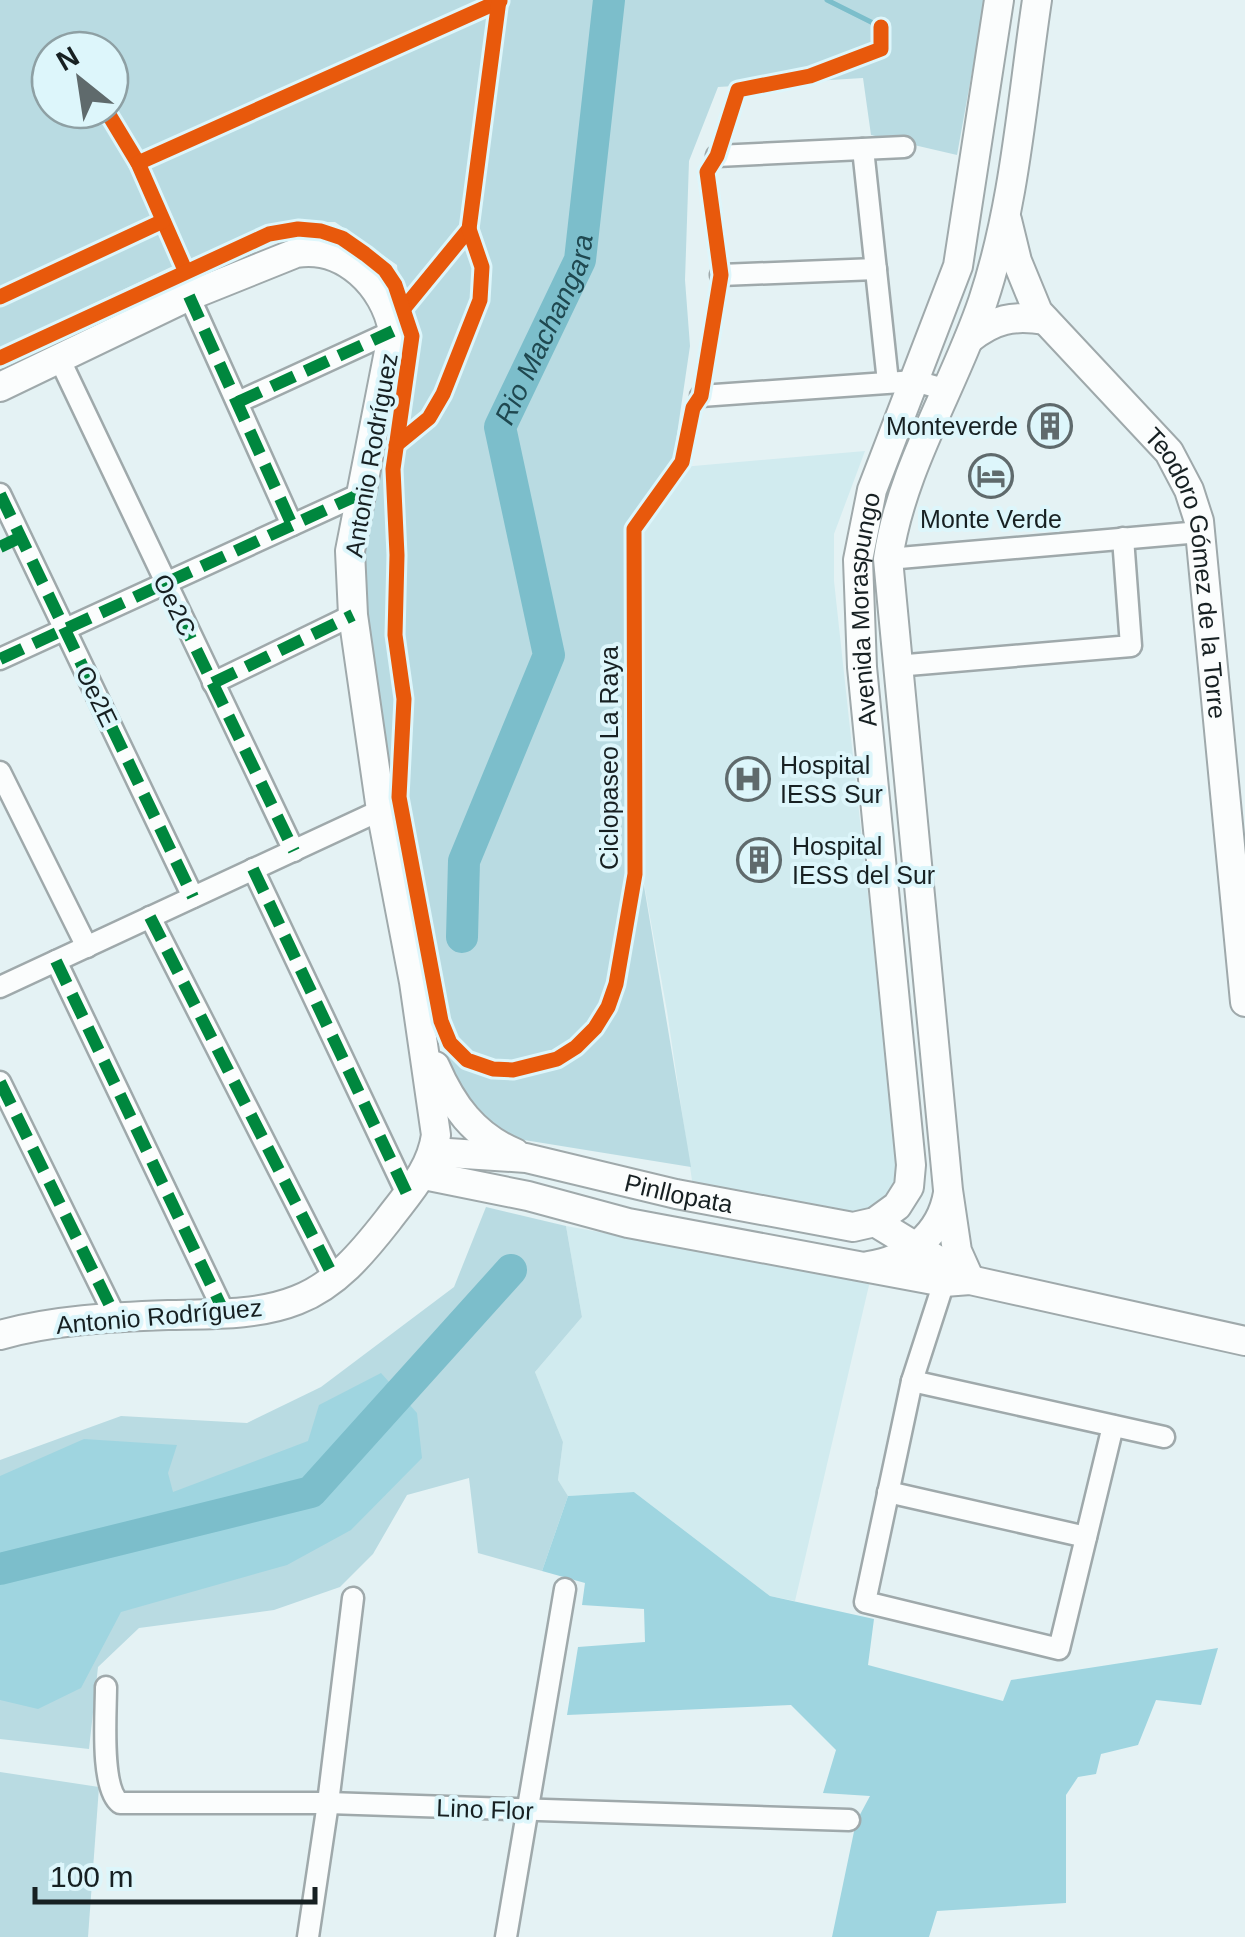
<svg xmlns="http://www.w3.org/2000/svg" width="1245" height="1937" font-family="Helvetica,sans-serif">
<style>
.built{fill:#d1ebef}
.green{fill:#b9dbe2;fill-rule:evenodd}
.forest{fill:#9fd5e0}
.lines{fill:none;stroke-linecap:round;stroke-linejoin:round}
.stream{stroke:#7cbecb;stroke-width:5}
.river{stroke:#7cbecb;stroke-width:32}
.street-casing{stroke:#9fa9ab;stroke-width:25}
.secondary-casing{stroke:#9fa9ab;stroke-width:32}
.street{stroke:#fbfdfd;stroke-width:20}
.secondary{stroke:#fbfdfd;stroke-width:28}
.quiet{stroke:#00873e;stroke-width:12;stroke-dasharray:25 12;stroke-linecap:butt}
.cycleway-casing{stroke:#ddf6fb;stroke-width:21}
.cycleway{stroke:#e8590c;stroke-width:15}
.labels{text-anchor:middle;stroke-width:8;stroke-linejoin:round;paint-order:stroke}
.poi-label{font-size:25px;fill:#172022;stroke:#ddf6fb;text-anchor:start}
.street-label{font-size:25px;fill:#172022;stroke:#ddf6fb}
.water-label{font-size:28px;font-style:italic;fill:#1f4850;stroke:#ddf6fb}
</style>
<rect width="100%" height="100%" fill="#e4f2f4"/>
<g class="built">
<polygon points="865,451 834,534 834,581 898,1171 890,1191 875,1207 856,1216 693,1187 667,1011 639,856 639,528 682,467"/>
<polygon points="566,1226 870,1281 795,1601 770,1596 634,1492 568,1496 558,1480 563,1442 535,1372 582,1317"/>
</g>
<g class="green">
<path d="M0,0H985L957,155L871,135L863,78L718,87L689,161L685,280L690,346L672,468L634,529L639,856L691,1167L518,1139L475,1119L452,1077L386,811L356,615L367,490L403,339L397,265L335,222H280L171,267L0,348ZM50,50H110V110H50Z"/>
<polygon points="486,1207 566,1226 582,1317 535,1372 563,1442 558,1480 568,1496 542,1571 478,1553 469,1478 407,1495 373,1554 340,1587 274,1610 139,1628 98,1667 89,1749 0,1739 0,1460 121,1416 247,1423 321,1387 454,1287"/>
<polygon points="0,1772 99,1787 88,1937 0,1937"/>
</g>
<g class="forest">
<polygon points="381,1373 417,1413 422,1458 351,1530 287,1565 121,1612 81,1688 38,1709 0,1700 0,1476 84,1439 177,1445 168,1473 173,1492 308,1441 319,1405"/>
<polygon points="634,1492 770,1596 874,1619 868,1665 1003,1701 1011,1680 1218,1648 1201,1705 1156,1700 1138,1745 1101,1754 1096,1774 1078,1777 1066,1795 1066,1903 937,1911 929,1937 832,1937 856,1822 870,1796 823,1793 836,1750 791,1705 567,1715 578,1647 645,1642 644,1609 582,1605 585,1583 542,1571 568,1496"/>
</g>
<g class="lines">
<polyline class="stream" points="827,0 881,27"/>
<g class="river">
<path id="s1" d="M462,937L464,861L549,655L500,427L580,260L609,0"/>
<polyline points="0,1569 311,1492 511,1270"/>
</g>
<g class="street-casing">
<g id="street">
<polyline points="863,149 888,382"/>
<polyline points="717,156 904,147"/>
<polyline points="721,275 876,269"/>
<polyline points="189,296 292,525"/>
<polyline points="59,358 294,851"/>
<polyline points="701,396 915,381 947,390"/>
<polyline points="238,402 393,331"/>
<polyline points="0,494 193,897"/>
<polyline points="888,559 1200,532"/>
<polyline points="0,659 360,494"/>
<polyline points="896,666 1131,646 1123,538"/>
<polyline points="213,683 353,615"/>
<polyline points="0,772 87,947"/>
<polyline points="253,869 407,1194"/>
<polyline points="150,917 334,1278"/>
<polyline points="56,961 225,1314"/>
<polyline points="0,987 381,810"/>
<polyline points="0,1082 116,1318"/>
<polyline points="944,1282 912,1381 865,1602 1059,1649 1113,1426"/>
<polyline points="912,1381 1164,1437"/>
<polyline points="888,1492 1086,1537"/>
<path d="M106,1687C106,1714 100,1788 120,1803H328L849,1820"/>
<polyline points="308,1937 328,1803 353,1598"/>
<polyline points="506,1937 565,1589"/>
</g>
</g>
<g class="secondary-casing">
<g id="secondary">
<path id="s2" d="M1007,220L1017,261L1038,312L1169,452L1189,490L1199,521L1245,1002"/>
<path d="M969,339C994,319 1013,315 1045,320"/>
<path d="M0,387L189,296L296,253C344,245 385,286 393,331L350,551L353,615L381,810L414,982L436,1135C431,1170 409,1192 388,1220C363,1252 336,1285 297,1300C257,1316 210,1314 168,1315C113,1317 53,1320 0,1335"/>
<path d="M435,1066C452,1105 474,1136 515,1153"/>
<path id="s3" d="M433,1152L526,1158L676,1194L853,1227L875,1222L897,1206L909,1187L911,1165L862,667L858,560L872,490L958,266L999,0"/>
<polyline points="424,1175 528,1196 628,1223 944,1282 970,1280 1245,1341"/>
<polyline points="875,1222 970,1280"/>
<path d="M868,1266C908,1260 941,1235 948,1193"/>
<path d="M970,1280L957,1251L948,1190L888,559C901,468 954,387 983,301C1015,205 1022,100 1037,0"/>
</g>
</g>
<use href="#street" class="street"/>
<use href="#secondary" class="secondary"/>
<g class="quiet">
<polyline points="189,296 292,525"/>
<polyline points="238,402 393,331"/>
<polyline points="0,494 193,897"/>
<polyline points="0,547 21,537"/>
<polyline points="164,583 294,851"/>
<polyline points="0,659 360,494"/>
<polyline points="213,683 353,615"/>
<polyline points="253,869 407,1194"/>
<polyline points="150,917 334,1278"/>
<polyline points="56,961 225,1314"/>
<polyline points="0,1082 116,1318"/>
</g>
<g class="cycleway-casing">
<g id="cycleway">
<polyline points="106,110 138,163 185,270"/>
<polyline points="138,163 500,1"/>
<polyline points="0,297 163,221"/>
<polyline points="405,307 469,229 499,0"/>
<polyline points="0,358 269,234 298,229 321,231 342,238 365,254 385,270 395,285 412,336 393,469 397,555 395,635 404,699 399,797 441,1021 450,1043 467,1060 493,1069 513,1070 557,1059 576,1047 595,1028 608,1007 616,984 635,874 634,529 682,462 693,408 701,396 721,275 707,172 717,156 738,90 810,76 881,49 881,27"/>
<polyline points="396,445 429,418 443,394 480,300 482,267 469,229"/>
</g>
</g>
<use href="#cycleway" class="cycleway"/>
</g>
<defs>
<g id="building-ring" transform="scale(2.25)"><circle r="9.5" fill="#ddf6fb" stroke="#5f6a6c" stroke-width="1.5"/><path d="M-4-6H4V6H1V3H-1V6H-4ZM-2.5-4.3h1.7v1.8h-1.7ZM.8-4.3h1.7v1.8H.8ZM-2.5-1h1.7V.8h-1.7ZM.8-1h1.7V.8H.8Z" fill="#5f6a6c"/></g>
<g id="hotel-ring" transform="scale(2.25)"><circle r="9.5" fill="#ddf6fb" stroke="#5f6a6c" stroke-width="1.5"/><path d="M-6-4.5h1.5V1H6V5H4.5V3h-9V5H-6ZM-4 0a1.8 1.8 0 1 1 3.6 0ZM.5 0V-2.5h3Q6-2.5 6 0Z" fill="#5f6a6c"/></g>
<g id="hospital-ring" transform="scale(2.25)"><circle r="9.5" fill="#ddf6fb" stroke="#5f6a6c" stroke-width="1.5"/><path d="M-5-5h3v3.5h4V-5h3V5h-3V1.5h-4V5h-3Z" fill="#5f6a6c"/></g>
</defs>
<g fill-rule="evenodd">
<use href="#building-ring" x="1050" y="426"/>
<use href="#hotel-ring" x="991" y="476"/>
<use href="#hospital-ring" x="748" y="779"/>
<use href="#building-ring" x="759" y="860"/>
</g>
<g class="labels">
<g class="poi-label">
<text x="1018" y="435" text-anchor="end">Monteverde</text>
<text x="991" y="528" text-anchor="middle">Monte Verde</text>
<text x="780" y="774">Hospital<tspan x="780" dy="29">IESS Sur</tspan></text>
<text x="792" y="855">Hospital<tspan x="792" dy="29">IESS del Sur</tspan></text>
</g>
<g class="street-label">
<text transform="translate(371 455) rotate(-80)" y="9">Antonio Rodríguez</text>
<text dy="9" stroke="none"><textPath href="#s2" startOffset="412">Teodoro Gómez de la Torre</textPath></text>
<text transform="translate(175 605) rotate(64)" y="9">Oe2C</text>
<text dy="9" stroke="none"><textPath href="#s3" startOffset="1080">Avenida Moraspungo</textPath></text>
<text transform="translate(97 696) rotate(64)" y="9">Oe2E</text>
<text transform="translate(609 758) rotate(-90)" y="9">Ciclopaseo La Raya</text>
<text dy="9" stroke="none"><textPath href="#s3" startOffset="250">Pinllopata</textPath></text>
<text transform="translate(159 1316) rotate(-5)" y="9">Antonio Rodríguez</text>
<text transform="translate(485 1809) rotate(2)" y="9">Lino Flor</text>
</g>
<g class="water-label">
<text dy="10" stroke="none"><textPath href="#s1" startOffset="640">Rio Machangara</textPath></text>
</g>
</g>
<g transform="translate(80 80) rotate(330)"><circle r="48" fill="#ddf6fb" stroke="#8ea0a4" stroke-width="2.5"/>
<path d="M0-8L18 38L0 25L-18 38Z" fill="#5f6a6c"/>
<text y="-15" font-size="28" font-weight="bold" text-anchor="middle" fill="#172022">N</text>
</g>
<path d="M35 1887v15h280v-15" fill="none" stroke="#172022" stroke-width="5"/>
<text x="50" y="1887" font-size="30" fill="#172022" stroke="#ddf6fb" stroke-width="8" paint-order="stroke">100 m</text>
</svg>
